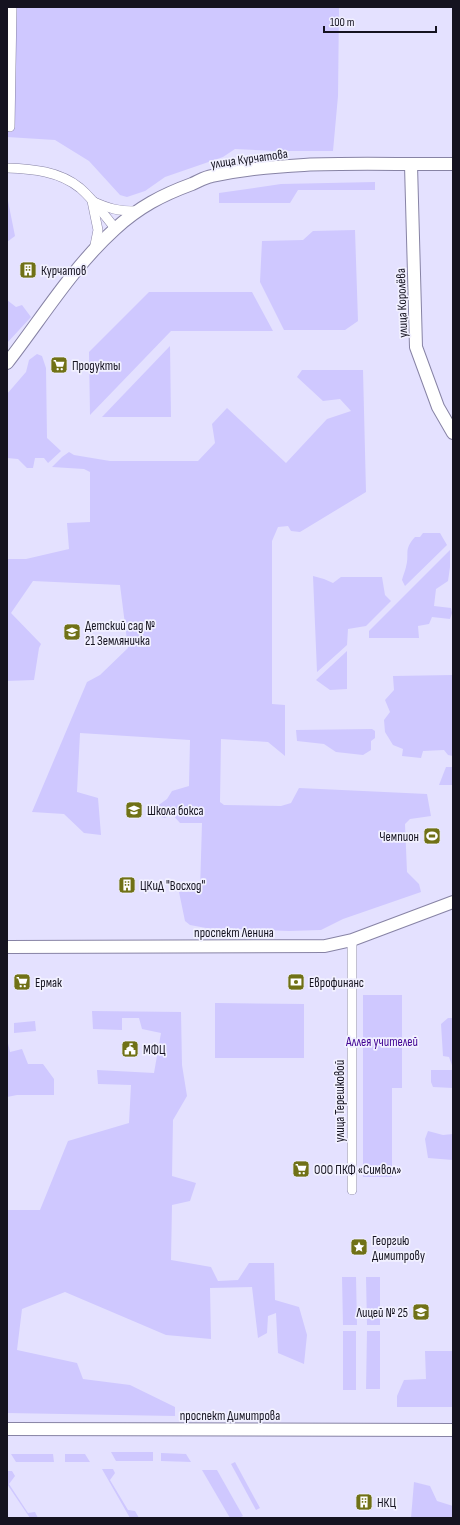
<svg xmlns="http://www.w3.org/2000/svg" width="460" height="1525" font-family="'Sofia Sans Condensed',sans-serif">
<style>
.green{fill:#cfc8ff}
.lines{fill:none;stroke-linecap:round;stroke-linejoin:round}
.street-casing{stroke:#8783a5;stroke-width:10}
.secondary-casing{stroke:#8783a5;stroke-width:14}
.street{stroke:#fff;stroke-width:9}
.secondary{stroke:#fff;stroke-width:12}
.labels{text-anchor:middle;stroke-width:3.5;stroke-linejoin:round;paint-order:stroke}
.street-label{font-size:13px;fill:#151320;stroke:#f1f0ff}
.poi-label{font-size:13px;fill:#151320;stroke:#f1f0ff;text-anchor:start}
.park-label{font-size:13px;fill:#410393;stroke:#f1f0ff}
</style>
<rect width="100%" height="100%" fill="#e4e1ff"/>
<g class="green">
<polygon points="7,7 339,7 338,96 333,151 275,151 235,149 223,157 165,177 145,191 127,197 120,195 89,161 55,140 7,137"/>
<polygon points="375,182 375,190 298,190 290,203 219,203 219,193 281,184"/>
<polygon points="7,196 15,236 7,242"/>
<polygon points="355,230 358,321 345,330 284,330 260,282 262,241 303,240 313,231"/>
<polygon points="149,292 252,292 273,331 171,331 90,415 89,352"/>
<polygon points="7,300 16,307 22,305 31,317 7,343"/>
<polygon points="170,346 171,417 102,417"/>
<polygon points="37,354 42,356 46,368 47,438 61,451 48,463 44,458 35,458 33,468 27,468 18,459 7,458 7,394 26,372 29,360"/>
<polygon points="302,370 363,370 366,492 300,532 291,531 288,526 278,527 272,541 272,704 285,705 285,756 268,742 221,739 220,802 224,805 281,806 291,803 299,788 427,794 431,816 410,819 405,824 407,872 419,884 421,892 343,919 321,930 289,931 206,928 190,925 185,921 179,892 200,891 202,823 180,823 172,814 165,818 155,815 156,807 167,799 172,791 189,786 190,740 80,733 77,792 98,798 101,835 84,833 64,814 32,812 87,682 100,675 128,648 120,585 33,581 11,613 41,644 39,648 34,680 7,681 7,559 26,559 69,549 67,523 90,522 90,472 84,469 52,467 62,457 69,452 74,455 110,461 198,461 215,443 212,424 227,408 286,463 327,419 351,411 340,399 323,401 297,377"/>
<path d="M423,533H440L447,545L405,586L402,580C403,576 405,571 406,567C410,553 403,550 415,537H420Z"/>
<polygon points="450,550 450,567 448,581 436,589 434,606 451,608 452,613 450,619 432,617 429,624 418,626 419,638 369,638 369,631"/>
<polygon points="313,576 324,579 333,583 341,577 382,577 385,595 391,601 366,626 348,629 347,645 317,672"/>
<polygon points="347,651 347,689 330,690 316,680"/>
<polygon points="453,675 453,756 448,755 444,750 423,751 421,758 402,756 403,749 393,745 385,732 384,720 390,712 385,700 394,690 393,676"/>
<polygon points="372,729 375,731 375,738 371,741 371,750 363,755 336,752 324,744 297,741 296,730"/>
<polygon points="446,767 453,767 453,785 439,785"/>
<polygon points="363,995 402,995 402,1088 392,1088 392,1177 363,1177"/>
<polygon points="215,1003 304,1004 304,1058 215,1058"/>
<polygon points="92,1011 181,1012 182,1065 187,1096 173,1120 172,1176 196,1183 190,1201 172,1205 171,1260 211,1267 218,1281 238,1280 249,1263 274,1263 275,1300 299,1307 307,1335 304,1364 278,1353 276,1313 268,1316 267,1333 258,1338 252,1287 210,1288 211,1339 166,1335 65,1292 22,1309 17,1350 77,1363 83,1379 130,1385 175,1407 175,1416 7,1413 7,1210 40,1210 68,1141 129,1123 131,1085 98,1084 97,1070 154,1073 161,1033 142,1029 139,1018 122,1018 122,1030 93,1029"/>
<polygon points="448,1018 453,1018 453,1068 449,1057 443,1056 441,1024"/>
<polygon points="35,1021 36,1031 14,1033 14,1023"/>
<polygon points="7,1039 10,1052 22,1049 28,1064 43,1064 54,1079 54,1095 17,1095 7,1097"/>
<polygon points="431,1070 453,1070 453,1088 433,1087 431,1082"/>
<polygon points="428,1131 443,1135 453,1134 453,1160 428,1158 425,1139"/>
<polygon points="342,1277 356,1277 357,1325 343,1325"/>
<polygon points="366,1277 380,1277 380,1325 367,1325"/>
<rect x="343" y="1331" width="13" height="59"/>
<polygon points="367,1331 380,1331 380,1389 366,1389"/>
<polygon points="425,1351 453,1351 453,1407 397,1407 397,1396 404,1380 426,1379"/>
<polygon points="111,1452 153,1452 153,1461 116,1461"/>
<polygon points="161,1453 186,1454 191,1462 161,1461"/>
<polygon points="11,1454 53,1454 54,1462 16,1462"/>
<polygon points="65,1454 85,1454 90,1462 65,1462"/>
<polygon points="235,1462 260,1508 256,1510 231,1464"/>
<polygon points="102,1469 113,1469 115,1473 110,1480 128,1510 135,1511 139,1518 130,1518"/>
<polygon points="202,1470 217,1470 243,1516 239,1518 230,1518"/>
<polygon points="7,1471 12,1471 15,1476 9,1484 28,1513 35,1512 38,1518 30,1518 7,1484"/>
<polygon points="414,1482 430,1486 437,1501 453,1506 453,1518 411,1518"/>
</g>
<g class="lines">
<g class="street-casing">
<g id="street">
<polyline points="10,127 12,7"/>
<path d="M7,168C33,169 59,171 80,188C94,200 104,215 115,228"/>
<path d="M94,250L98,230L92,201C110,209 117,211 137,211"/>
<polyline points="352,1190 352,940"/>
</g>
</g>
<g class="secondary-casing">
<g id="secondary">
<polyline points="411,165 416,347 438,407 453,433"/>
<path d="M7,363C42,318 72,268 115,229C139,207 162,195 192,184C199,181 205,177 212,176C291,159 373,165 453,164"/>
<polyline points="7,947 325,946 352,940 453,902"/>
<polyline points="7,1429 453,1430"/>
</g>
</g>
<use href="#street" class="street"/>
<use href="#secondary" class="secondary"/>
</g>
<defs>
<g id="building-square" transform="scale(0.9)"><rect x="-9" y="-9" width="18" height="18" rx="4" fill="#707116" stroke="#f1f0ff"/><path d="M-4-6H4V6H1V3H-1V6H-4ZM-2.5-4.3h1.7v1.8h-1.7ZM.8-4.3h1.7v1.8H.8ZM-2.5-1h1.7V.8h-1.7ZM.8-1h1.7V.8H.8Z" fill="#fff"/></g>
<g id="supermarket-square" transform="scale(0.9)"><rect x="-9" y="-9" width="18" height="18" rx="4" fill="#707116" stroke="#f1f0ff"/><path d="M-6-5.5h2.5l.6 2H6L4.5 2H-2.5L-4.4-4H-6ZM-1.5 3.2a1.3 1.3 0 1 0 .1 0ZM3 3.2a1.3 1.3 0 1 0 .1 0Z" fill="#fff"/></g>
<g id="school-square" transform="scale(0.9)"><rect x="-9" y="-9" width="18" height="18" rx="4" fill="#707116" stroke="#f1f0ff"/><path d="M0-5L7-2L0 1L-7-2ZM-4 1L0 2.5L4 1V4Q0 6-4 4Z" fill="#fff"/></g>
<g id="stadium-square" transform="scale(0.9)"><rect x="-9" y="-9" width="18" height="18" rx="4" fill="#707116" stroke="#f1f0ff"/><path d="M0-5a6.5 5 0 1 0 0 10a6.5 5 0 1 0 0-10ZM-3.5-1.8h7v3.6h-7Z" fill="#fff"/></g>
<g id="bank-square" transform="scale(0.9)"><rect x="-9" y="-9" width="18" height="18" rx="4" fill="#707116" stroke="#f1f0ff"/><path d="M-6-4H6V4H-6ZM0-2.3a2.3 2.3 0 1 0 0 4.6a2.3 2.3 0 1 0 0-4.6Z" fill="#fff"/></g>
<g id="civic-square" transform="scale(0.9)"><rect x="-9" y="-9" width="18" height="18" rx="4" fill="#707116" stroke="#f1f0ff"/><path d="M-.6-6.5H3V-4.5H.6V-3L4-1V1h2V6H-6V1h2V-1L-.6-3ZM-1.2 2.5V6h2.4V2.5Z" fill="#fff"/></g>
<g id="sight-square" transform="scale(0.9)"><rect x="-9" y="-9" width="18" height="18" rx="4" fill="#707116" stroke="#f1f0ff"/><path d="M0-6L1.8-2.2L6-1.7L2.9 1.2L3.7 5.4L0 3.3L-3.7 5.4L-2.9 1.2L-6-1.7L-1.8-2.2Z" fill="#fff"/></g>
</defs>
<g fill-rule="evenodd">
<use href="#building-square" x="28" y="270"/>
<use href="#supermarket-square" x="59" y="365"/>
<use href="#school-square" x="72" y="632"/>
<use href="#school-square" x="134" y="810"/>
<use href="#stadium-square" x="432" y="836"/>
<use href="#building-square" x="127" y="885"/>
<use href="#supermarket-square" x="22" y="982"/>
<use href="#bank-square" x="296" y="982"/>
<use href="#civic-square" x="130" y="1049"/>
<use href="#supermarket-square" x="301" y="1169"/>
<use href="#sight-square" x="359" y="1247"/>
<use href="#school-square" x="421" y="1312"/>
<use href="#building-square" x="364" y="1502"/>
</g>
<g class="labels">
<g class="street-label">
<text transform="translate(249 158) rotate(-8)" y="5">улица Курчатова</text>
<text transform="translate(401 303) rotate(-92)" y="5">улица Королёва</text>
<text x="234" y="937">проспект Ленина</text>
<text transform="translate(339 1101) rotate(-90)" y="5">улица Терешковой</text>
<text x="230" y="1420">проспект Димитрова</text>
</g>
<g class="poi-label">
<text x="41" y="275">Курчатов</text>
<text x="72" y="370">Продукты</text>
<text x="85" y="630">Детский сад №<tspan x="85" dy="15">21 Земляничка</tspan></text>
<text x="147" y="815">Школа бокса</text>
<text x="419" y="841" text-anchor="end">Чемпион</text>
<text x="140" y="890">ЦКиД "Восход"</text>
<text x="35" y="987">Ермак</text>
<text x="309" y="987">Еврофинанс</text>
<text x="143" y="1054">МФЦ</text>
<text x="314" y="1174">ООО ПКФ «Символ»</text>
<text x="372" y="1245">Георгию<tspan x="372" dy="15">Димитрову</tspan></text>
<text x="408" y="1317" text-anchor="end">Лицей № 25</text>
<text x="377" y="1507">НКЦ</text>
</g>
<g class="park-label">
<text x="382" y="1046">Аллея учителей</text>
</g>
</g>
<rect width="460" height="1525" fill="none" stroke="#151320" stroke-width="16"/>
<path d="M324 26v6h112v-6" fill="none" stroke="#151320" stroke-width="2"/>
<text x="330" y="26" font-size="12" fill="#151320" stroke="#f1f0ff" stroke-width="3" paint-order="stroke">100 m</text>
</svg>
